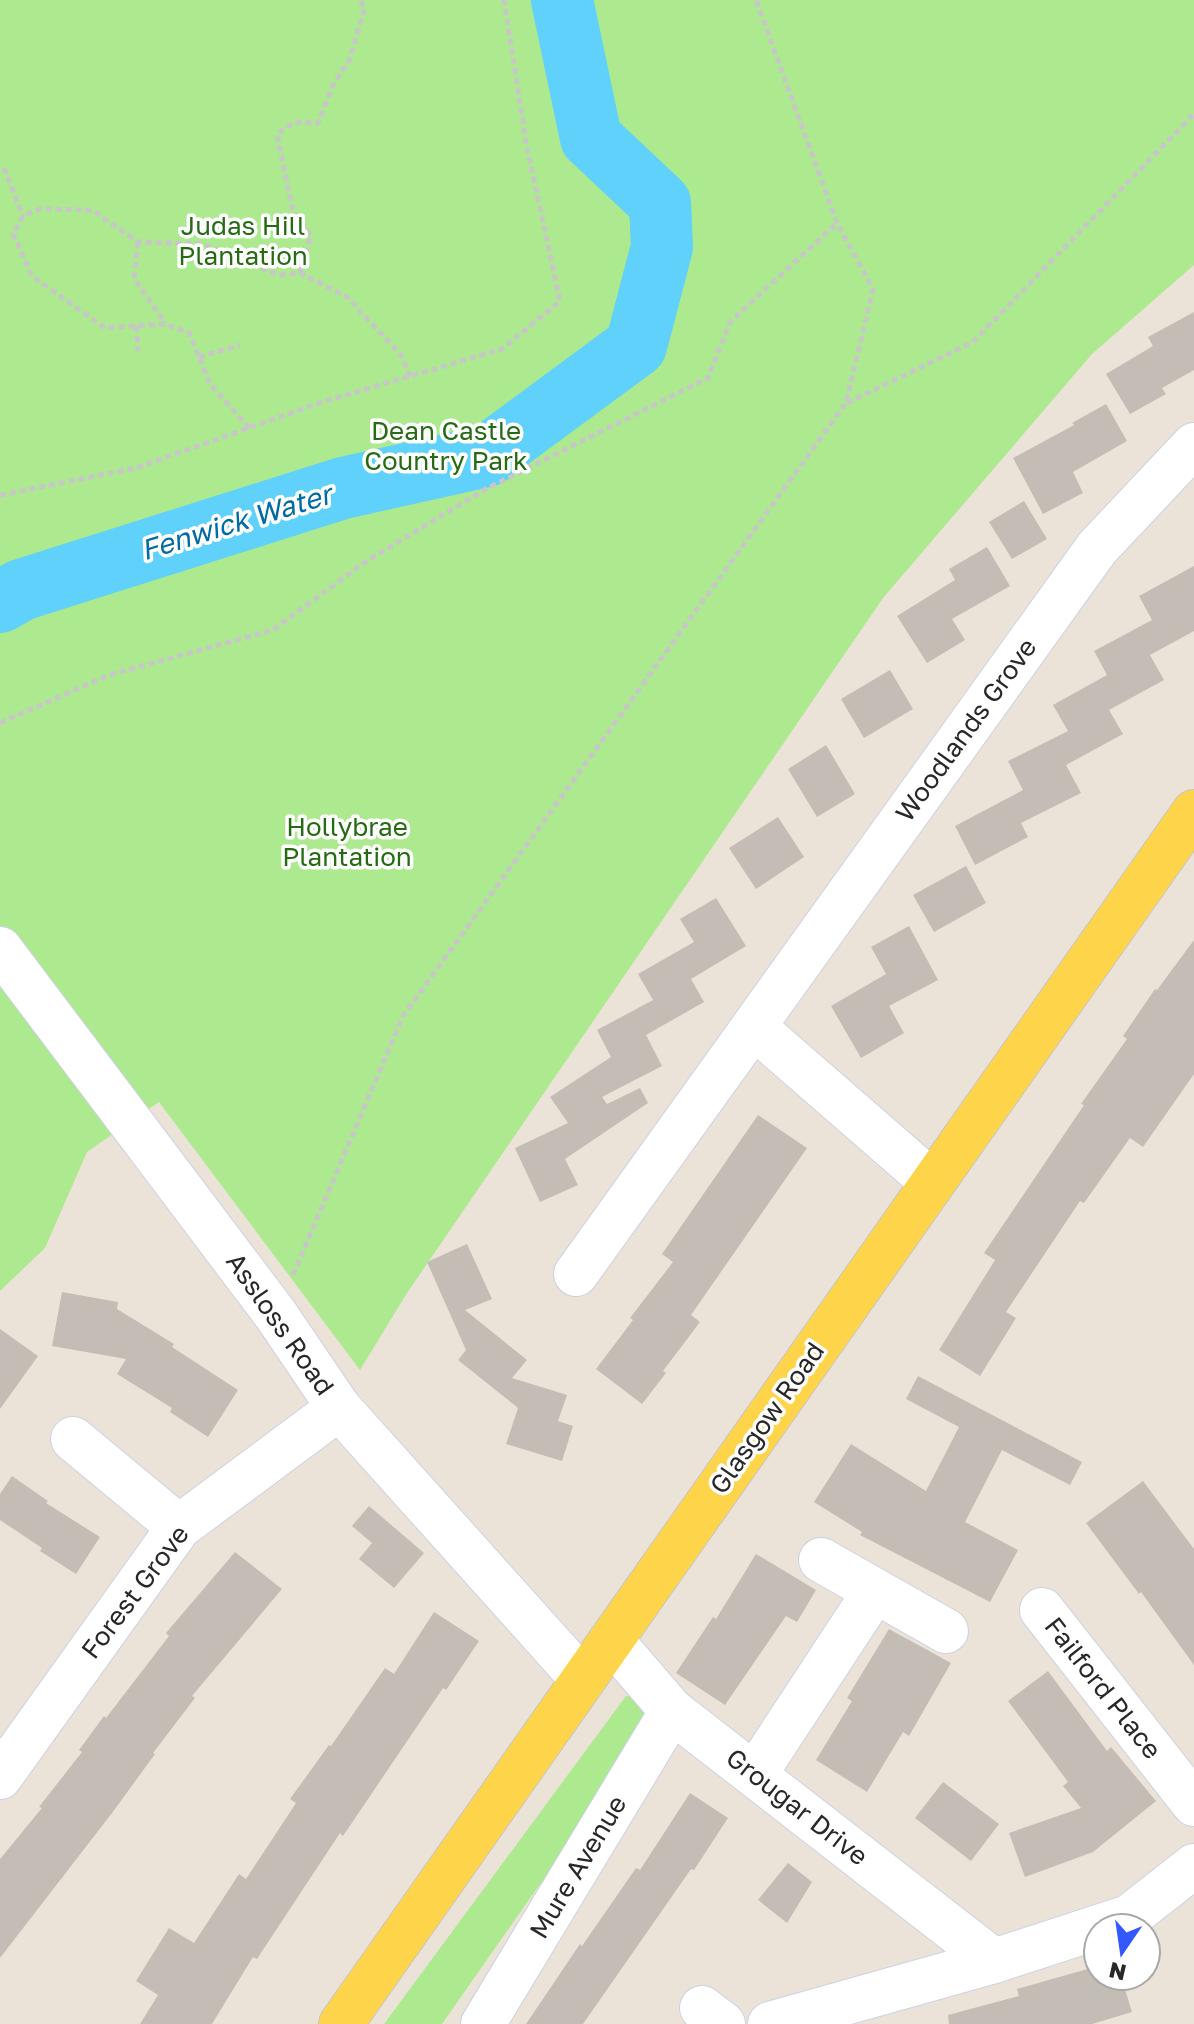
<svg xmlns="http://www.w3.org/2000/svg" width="1194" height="2024" font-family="'Golos Text',sans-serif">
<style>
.green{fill:#ade98e}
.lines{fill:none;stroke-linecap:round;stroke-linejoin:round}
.river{stroke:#5fd1fa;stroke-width:62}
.building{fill:#c3bdb5}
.minor-casing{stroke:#cdd1e3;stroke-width:46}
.major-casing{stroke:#c7c7c7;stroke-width:46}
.path{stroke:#c7c7c7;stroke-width:5;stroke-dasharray:6 4;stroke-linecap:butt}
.minor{stroke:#fff;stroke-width:44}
.major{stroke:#fed44b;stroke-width:44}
.labels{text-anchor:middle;stroke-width:7;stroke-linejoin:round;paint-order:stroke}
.park-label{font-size:26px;fill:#256b12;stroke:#fff}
.street-label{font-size:26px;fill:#282828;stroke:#fff}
.water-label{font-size:28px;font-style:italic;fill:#006ba4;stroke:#fff}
</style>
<rect width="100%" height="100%" fill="#ece3d8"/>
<g class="green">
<polygon points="0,0 1194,0 1194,265 1092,354 883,598 407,1293 360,1370 159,1102 87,1152 45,1248 0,1291"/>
<polygon points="626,1696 637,1697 650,1710 613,1785 533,1894 442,2024 384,2024"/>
</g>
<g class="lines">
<polyline class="river" points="0,602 21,590 343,488 487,456 636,346 662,247 660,203 591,138 562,0"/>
</g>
<g class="building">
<polygon points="1194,312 1194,370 1162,388 1166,394 1130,414 1106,374 1153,346 1148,337"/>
<polygon points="1106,404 1127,441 1073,472 1083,493 1043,514 1013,458 1074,425 1072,423"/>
<polygon points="1024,501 1047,539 1012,559 989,522"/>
<polygon points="987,547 1010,586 952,619 965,640 927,663 897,616 955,580 949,569"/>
<polygon points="1194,566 1194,631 1150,655 1164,680 1109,710 1123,734 1066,765 1081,793 1021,823 1028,837 975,865 955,826 1023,790 1008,761 1068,731 1053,705 1107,675 1094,651 1152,620 1139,596"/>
<polygon points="890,670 913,709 864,738 841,699"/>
<polygon points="826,745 855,794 817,817 788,769"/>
<polygon points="778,817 804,857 756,889 729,848"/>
<polygon points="966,866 986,903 934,932 913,895"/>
<polygon points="716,898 746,946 691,979 704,1002 646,1035 662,1066 602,1097 607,1104 640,1088 648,1103 565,1159 578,1185 540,1202 515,1148 568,1123 550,1097 611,1057 597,1030 653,1000 638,974 694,942 680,919"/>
<polygon points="909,926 938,980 889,1006 904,1033 861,1058 831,1006 886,974 871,947"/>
<polygon points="1194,940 1194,1074 1143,1147 1130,1138 1084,1203 1080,1201 1006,1312 1016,1318 980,1376 939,1350 995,1260 984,1253 1084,1105 1081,1104 1127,1039 1123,1036 1155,989 1157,990"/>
<polygon points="758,1115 807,1148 691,1315 700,1322 663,1371 666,1373 642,1404 596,1369 633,1320 630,1318 673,1262 662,1254"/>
<polygon points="467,1244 492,1299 465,1310 527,1360 512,1378 567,1395 558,1421 573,1426 562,1461 506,1444 518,1408 458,1360 466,1350 427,1262"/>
<polygon points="62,1292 118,1302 117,1309 174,1344 172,1347 238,1390 208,1437 170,1412 172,1408 117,1374 126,1359 52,1346"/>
<polygon points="0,1329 38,1356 0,1409"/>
<polygon points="918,1376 1082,1462 1070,1485 1002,1450 965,1522 1018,1550 990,1602 860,1535 862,1532 814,1502 851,1444 926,1491 959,1427 906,1399"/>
<polygon points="12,1476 48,1501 46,1503 100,1537 76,1574 40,1551 42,1548 0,1520 0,1494"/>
<polygon points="1143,1481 1194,1549 1194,1665 1141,1592 1139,1594 1086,1523"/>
<polygon points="369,1506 424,1553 394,1588 359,1559 372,1543 352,1526"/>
<polygon points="235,1552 282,1589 192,1696 195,1698 153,1753 155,1754 112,1813 0,1958 0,1859 42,1808 39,1807 82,1752 79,1750 104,1716 106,1718 169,1636 166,1633"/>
<polygon points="756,1554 816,1590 797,1622 786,1616 725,1705 676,1673 713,1617 716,1619"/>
<polygon points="434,1612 479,1641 446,1690 443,1688 343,1836 340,1833 257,1959 253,1957 212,2024 140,2024 158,1995 136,1981 169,1928 194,1943 239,1874 246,1879 296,1803 290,1799 329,1745 331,1746 385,1668 394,1674"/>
<polygon points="889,1629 951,1663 909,1736 903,1732 867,1792 816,1760 852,1701 847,1698"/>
<polygon points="1048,1671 1107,1751 1111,1747 1156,1801 1093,1852 1025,1877 1009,1833 1081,1808 1063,1786 1068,1782 1008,1701"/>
<polygon points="943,1782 999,1824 971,1861 915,1818"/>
<polygon points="690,1793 728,1818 694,1870 691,1869 583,2024 526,2024 580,1944 582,1946 636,1868 640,1870"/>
<polygon points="788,1863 812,1882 787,1923 758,1900"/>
<polygon points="1098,1966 1098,1976 1121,1976 1132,2012 1092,2024 949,2024 948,2015 1019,1996 1017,1989"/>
</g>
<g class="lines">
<g class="minor-casing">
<g id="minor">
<polyline points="0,949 276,1315 339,1408 583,1680"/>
<polyline points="754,1027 932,1182"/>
<polyline points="576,1274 1097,548 1194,445"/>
<polyline points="73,1439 179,1527"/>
<polyline points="821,1560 946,1631"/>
<polyline points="1042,1610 1194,1804"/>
<polyline points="611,1640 672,1711 994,1961"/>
<polyline points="755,1774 875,1591"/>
<polyline points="0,1777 179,1527 339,1408"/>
<polyline points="702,2008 723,2024"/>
<polyline points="483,2024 672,1711"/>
<polyline points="770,2024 994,1961 1129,1917 1194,1866"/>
</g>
</g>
<g class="major-casing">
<polyline id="major" points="341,2024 1194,812"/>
</g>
<g class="path">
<polyline points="4,168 23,216"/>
<polyline points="138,242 134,278 165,323"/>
<polyline points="300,273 311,236 292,207 277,134 295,122 318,123 334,83 349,61 365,7 359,0"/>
<polyline points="136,326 138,351"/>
<polyline points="199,357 240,345"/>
<polyline points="847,403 973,342 1194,114"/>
<polyline points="249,428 210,384 189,333 165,324 105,328 32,276 13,234 23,216 40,209 92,210 138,242 202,244 279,275 300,273 347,297 401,355 410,376"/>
<polyline points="0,495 136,468 322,402 502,349 560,301 527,148 504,0"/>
<polyline points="0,723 109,675 273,630 365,562 484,490 708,378 730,322 837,223"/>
<polyline points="293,1275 403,1016 846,403 873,289 837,223 756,0"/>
</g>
<use href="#minor" class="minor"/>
<use href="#major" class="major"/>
</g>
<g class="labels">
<g class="park-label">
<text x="243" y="235">Judas Hill<tspan x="243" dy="30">Plantation</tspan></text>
<text x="446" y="440">Dean Castle<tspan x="446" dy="30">Country Park</tspan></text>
<text x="347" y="836">Hollybrae<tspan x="347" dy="30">Plantation</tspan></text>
</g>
<g class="street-label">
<text transform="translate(966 730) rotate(-54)" y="9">Woodlands Grove</text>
<text transform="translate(280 1324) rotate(55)" y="9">Assloss Road</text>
<text transform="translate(767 1418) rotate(-55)" y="9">Glasgow Road</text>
<text transform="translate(135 1592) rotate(-53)" y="9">Forest Grove</text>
<text transform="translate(1103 1688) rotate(52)" y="9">Failford Place</text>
<text transform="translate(797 1807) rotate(38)" y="9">Grougar Drive</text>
<text transform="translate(578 1867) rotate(-59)" y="9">Mure Avenue</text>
</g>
<g class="water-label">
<text transform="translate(236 522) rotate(-17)" y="10">Fenwick Water</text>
</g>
</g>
<g transform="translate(1122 1952) rotate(193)"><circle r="38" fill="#ffffff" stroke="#a9a9a9" stroke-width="2"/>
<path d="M0-6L14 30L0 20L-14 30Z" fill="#3258ff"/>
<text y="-12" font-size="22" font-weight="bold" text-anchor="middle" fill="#282828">N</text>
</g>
</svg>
